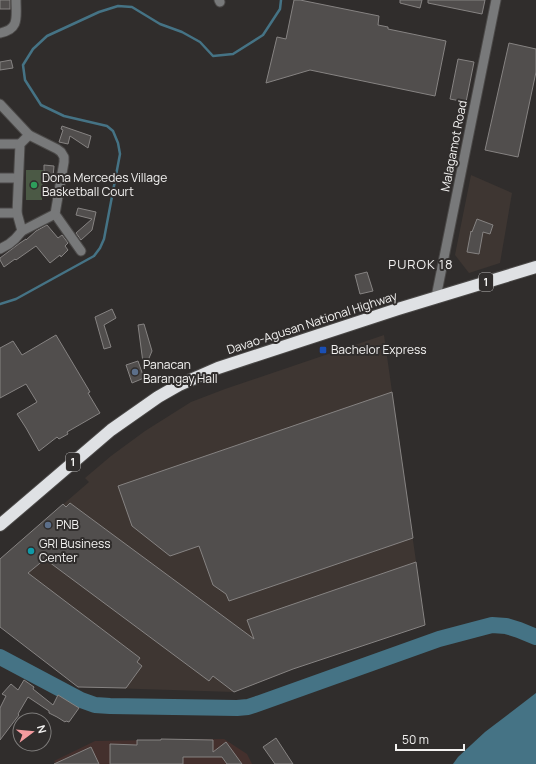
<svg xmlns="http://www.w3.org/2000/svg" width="536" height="764" font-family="Manrope,sans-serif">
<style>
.built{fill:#3e3632}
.education{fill:#44302d}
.green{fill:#4b5945}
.water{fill:#457385}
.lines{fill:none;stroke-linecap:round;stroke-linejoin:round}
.stream{stroke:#457385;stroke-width:2.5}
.river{stroke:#457385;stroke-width:16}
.building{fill:#514e4d;stroke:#868382}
.minor-casing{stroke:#4b4948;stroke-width:11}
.highway-casing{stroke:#4b4948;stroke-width:14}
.minor{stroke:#78797a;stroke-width:9}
.highway{stroke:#dfe1e4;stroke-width:12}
.leisure-dot{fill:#2e9e5b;stroke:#302d2c;stroke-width:1.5}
.transit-dot{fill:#1a4fb4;stroke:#302d2c;stroke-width:1.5}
.service-dot{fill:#5c6f8a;stroke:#302d2c;stroke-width:1.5}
.culture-dot{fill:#0f9aa8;stroke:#302d2c;stroke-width:1.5}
.labels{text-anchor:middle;stroke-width:4;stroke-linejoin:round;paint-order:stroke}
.shield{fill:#302d2c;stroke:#b8b7b6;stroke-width:1}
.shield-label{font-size:11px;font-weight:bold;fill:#f3f2f1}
.street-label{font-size:12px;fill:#f3f2f1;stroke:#302d2c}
.poi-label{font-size:12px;fill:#f3f2f1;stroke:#302d2c;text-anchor:start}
.neighbourhood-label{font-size:13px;letter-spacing:1px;fill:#f3f2f1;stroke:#302d2c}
</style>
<rect width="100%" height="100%" fill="#302d2c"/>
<g class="built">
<polygon points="471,175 512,193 500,263 469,273 455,255"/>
<polygon points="384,335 425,625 293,669 234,692 78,687 0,627 0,559 89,482 85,478 111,456 145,431 191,402 225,389"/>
</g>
<polygon class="education" points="224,739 247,754 252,764 56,764 54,761 95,741"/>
<polygon class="green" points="26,170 43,170 42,200 26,200"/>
<polygon class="water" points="536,693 536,764 453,764 458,757 485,732"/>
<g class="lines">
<polyline class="stream" points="0,304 16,299 94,256 100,248 104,239 120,154 118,143 113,131 107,126 64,116 41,105 25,80 23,65 33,49 47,36 99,12 118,6 132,7 160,24 182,32 200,42 213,56 233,54 263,35 280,9 281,0"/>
<polyline class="river" points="0,657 81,700 95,705 110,706 237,708 248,707 260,703 439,639 473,630 492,625 506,626 519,630 536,637"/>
</g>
<g class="building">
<rect x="0" y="0" width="10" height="9"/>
<polygon points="294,0 300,0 379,16 378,25 388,27 388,29 446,41 435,96 310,70 266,83 277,37 286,39"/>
<polygon points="400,0 422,0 420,8 400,3"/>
<polygon points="428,0 485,0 482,14 428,3"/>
<polygon points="509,43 536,49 536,72 518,157 485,150"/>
<polygon points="458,59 474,62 466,102 450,99"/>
<polygon points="11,60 13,68 0,70 0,62"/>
<polygon points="62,126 91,136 88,148 70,136 68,144 59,142 63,130 61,129"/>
<polygon points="44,165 54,166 53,177 44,176"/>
<polygon points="78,208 96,212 92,230 81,240 76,233 92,219 76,215"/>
<polygon points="477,219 493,225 490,234 483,232 479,254 467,252 471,231 472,232"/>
<polygon points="47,225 58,238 62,235 68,243 65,246 68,250 61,257 60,255 50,263 36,246 16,260 15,259 4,267 0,260 0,258 20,243 26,239 26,240 36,231"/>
<polygon points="367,272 373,291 360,294 355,275"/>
<polygon points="112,309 116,318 104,325 111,347 104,349 95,317"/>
<polygon points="144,324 152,351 144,370 138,325"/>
<polygon points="56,335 90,392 88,393 100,413 67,432 68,434 59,439 57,437 39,451 26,428 17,414 37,402 26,384 0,398 0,348 13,341 22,355"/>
<polygon points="138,361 144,378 132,383 126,365"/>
<polygon points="392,392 413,538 229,601 226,594 213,585 199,546 170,556 132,526 118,486"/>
<polygon points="70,503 254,639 247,620 416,562 425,625 293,669 234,692 213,676 209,681 45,559 28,573 140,658 137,662 142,666 126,688 78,687 0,627 0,559 63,504 66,507"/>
<polygon points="24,680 34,687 33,689 53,705 58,695 79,708 69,722 66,721 65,722 57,717 49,713 49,711 28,697 18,714 19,715 0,740 0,708 6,696 2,694 11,684 18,690"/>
<polygon points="276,738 293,764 275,764 263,747"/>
<polygon points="161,739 213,740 213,752 226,742 242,764 227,764 222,757 183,757 183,764 110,764 110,744 137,745 137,740 161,740"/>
<polygon points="91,747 99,764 54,764"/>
</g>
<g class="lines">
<g class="minor-casing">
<g id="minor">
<polyline points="219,0 220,2"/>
<path d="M0,33C20,29 16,17 16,0"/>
<polyline points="0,104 29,135 57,149 61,152 64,157 64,162 55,214 81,251"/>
<polyline points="0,144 20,144"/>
<polyline points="0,178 18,178"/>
<polyline points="0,213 17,213"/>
<polyline points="22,231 17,213 20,144 29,135"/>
<polyline points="0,249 9,244 15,239 22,231 55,214"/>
<polyline points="436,297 496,0"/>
</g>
</g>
<g class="highway-casing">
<polyline id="highway" points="0,525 111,430 158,397 179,385 218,368 398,309 536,267"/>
</g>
<use href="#minor" class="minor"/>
<use href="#highway" class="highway"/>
</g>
<circle class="leisure-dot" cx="34" cy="185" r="4"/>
<rect class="transit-dot" x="319" y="346" width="8" height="8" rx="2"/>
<g class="service-dot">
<circle cx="135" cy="372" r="4"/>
<circle cx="48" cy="525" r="4"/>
</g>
<circle class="culture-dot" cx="31" cy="551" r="4"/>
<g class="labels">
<g class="shield">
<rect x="479" y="273" width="14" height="18" rx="3"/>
<rect x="66" y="453" width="14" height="18" rx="3"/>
</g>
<g class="shield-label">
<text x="486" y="286">1</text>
<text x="73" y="466">1</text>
</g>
<g class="street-label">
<text transform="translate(454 146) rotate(-79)" y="4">Malagamot Road</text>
<text transform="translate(312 323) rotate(-18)" y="4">Davao-Agusan National Highway</text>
</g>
<g class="poi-label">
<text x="42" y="182">Dona Mercedes Village<tspan x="42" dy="14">Basketball Court</tspan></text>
<text x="331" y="354">Bachelor Express</text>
<text x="143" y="369">Panacan<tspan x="143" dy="14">Barangay Hall</tspan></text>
<text x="56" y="529">PNB</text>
<text x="39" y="548">GRI Business<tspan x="39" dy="14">Center</tspan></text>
</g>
<g class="neighbourhood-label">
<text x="421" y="269">PUROK 18</text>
</g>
</g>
<g transform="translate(32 732) rotate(74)"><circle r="19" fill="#302d2c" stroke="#7e7c7b"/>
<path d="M0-3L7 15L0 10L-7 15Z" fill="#f49b9f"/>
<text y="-6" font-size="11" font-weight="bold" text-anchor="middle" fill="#f3f2f1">N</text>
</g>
<path d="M396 744v6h68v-6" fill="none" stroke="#f3f2f1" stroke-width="2"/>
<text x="402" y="744" font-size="12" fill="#f3f2f1" stroke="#302d2c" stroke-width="3" paint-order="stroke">50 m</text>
</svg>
